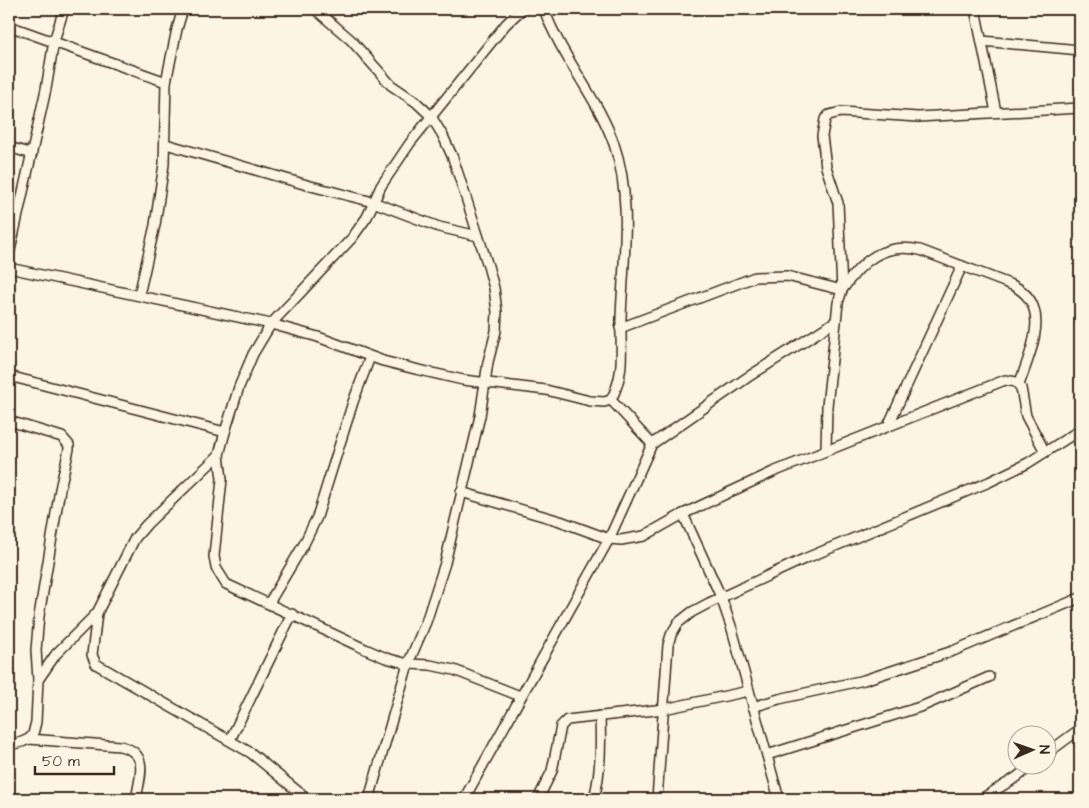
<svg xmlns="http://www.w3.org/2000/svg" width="1089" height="808" font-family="'Architects Daughter',sans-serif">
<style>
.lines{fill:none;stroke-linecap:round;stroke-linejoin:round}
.street-casing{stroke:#3b2a1e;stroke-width:12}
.street{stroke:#fcf5e5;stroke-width:9}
</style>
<rect width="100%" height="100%" fill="#fcf5e5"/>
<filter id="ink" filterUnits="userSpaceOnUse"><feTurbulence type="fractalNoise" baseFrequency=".02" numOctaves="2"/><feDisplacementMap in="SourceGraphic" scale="10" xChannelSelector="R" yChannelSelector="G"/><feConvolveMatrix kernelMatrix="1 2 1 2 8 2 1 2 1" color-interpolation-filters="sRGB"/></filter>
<g filter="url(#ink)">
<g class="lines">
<g class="street-casing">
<g id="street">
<polyline points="315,9 351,40 391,85 416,102 431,116 443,136 453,158 468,204 488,266 494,288 497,312 496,331 488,362 480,416 445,563 426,622 408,664 369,799"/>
<path d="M544,9C561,57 597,96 614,144C633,199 623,261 621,318C620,350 626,371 611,400L652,444"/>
<polyline points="975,9 996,112"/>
<polyline points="9,26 166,82"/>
<polyline points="982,41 1080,50"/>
<polyline points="166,144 307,185 373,202 439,227 478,236"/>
<polyline points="9,147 32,154"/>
<polyline points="9,255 46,89 54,41 64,9"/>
<polyline points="9,268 271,324 318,337 383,361 415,369 463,380 546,390 590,401 604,402 611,400"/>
<polyline points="139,295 155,225 164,164 166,82 177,29 183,9"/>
<path d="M620,328L755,277L787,276L842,290C862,261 883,242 920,250L1012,285C1054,305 1030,352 1019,385"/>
<polyline points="9,376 225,432"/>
<polyline points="9,421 62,437 69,445 69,449 60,489 39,616 36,650 38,680"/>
<polyline points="888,426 962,266"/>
<polyline points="826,450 827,406 838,303 842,290 838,203 826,167 822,136 825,119 829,115 841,112 918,117 1080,108"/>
<polyline points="461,492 560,521 609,539 621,540 644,536 683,514 773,472 1005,380 1016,382 1021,388 1026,416 1045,452"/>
<polyline points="683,514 721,597 732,629 779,799"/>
<polyline points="269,603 304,544 317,517 353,402 370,357"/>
<polyline points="97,613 92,655 96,664 251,753 307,799"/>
<polyline points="520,696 454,670 430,665 408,664 386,658 365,649 226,584 216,568 214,556 222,479 219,455 225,432 239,387 253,354 271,324 352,238 367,217 381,186 410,143 506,24 522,9"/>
<polyline points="753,707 779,699 864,680 953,651 1080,598"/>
<path d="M29,739L120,746C150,753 140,776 136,799"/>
<polyline points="230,740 292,614"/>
<polyline points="9,745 22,742 29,739 33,734 36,722 38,680 56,654 97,613 135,538 147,524 219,455"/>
<polyline points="1046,754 1080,729"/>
<polyline points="767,755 923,706 989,677"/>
<polyline points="464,799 609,539 652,444 748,377 836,321"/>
<polyline points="538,799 552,771 561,726 567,720 664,709 749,691"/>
<path d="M594,799C601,771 601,745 600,716"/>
<polyline points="657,799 668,645 671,635 678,623 692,612 709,603 804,559 989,482 1028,463 1080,430"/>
<polyline points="981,799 1017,777 1031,766"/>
</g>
</g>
<use href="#street" class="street"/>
</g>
</g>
<rect width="1089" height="808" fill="none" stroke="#fcf5e5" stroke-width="30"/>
<rect x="15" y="15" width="1059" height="778" fill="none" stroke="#3b2a1e" stroke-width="2" filter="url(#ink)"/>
<g transform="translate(1032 750) rotate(88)"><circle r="24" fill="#fcf5e5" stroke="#afa495"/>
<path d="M0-4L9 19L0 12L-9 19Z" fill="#3b2a1e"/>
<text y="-8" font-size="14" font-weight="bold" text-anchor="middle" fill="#3b2a1e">N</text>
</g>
<path d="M35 766v8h79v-8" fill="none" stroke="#3b2a1e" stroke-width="2.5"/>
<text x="42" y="766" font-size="15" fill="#3b2a1e" stroke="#fcf5e5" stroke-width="4" paint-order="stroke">50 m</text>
</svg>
